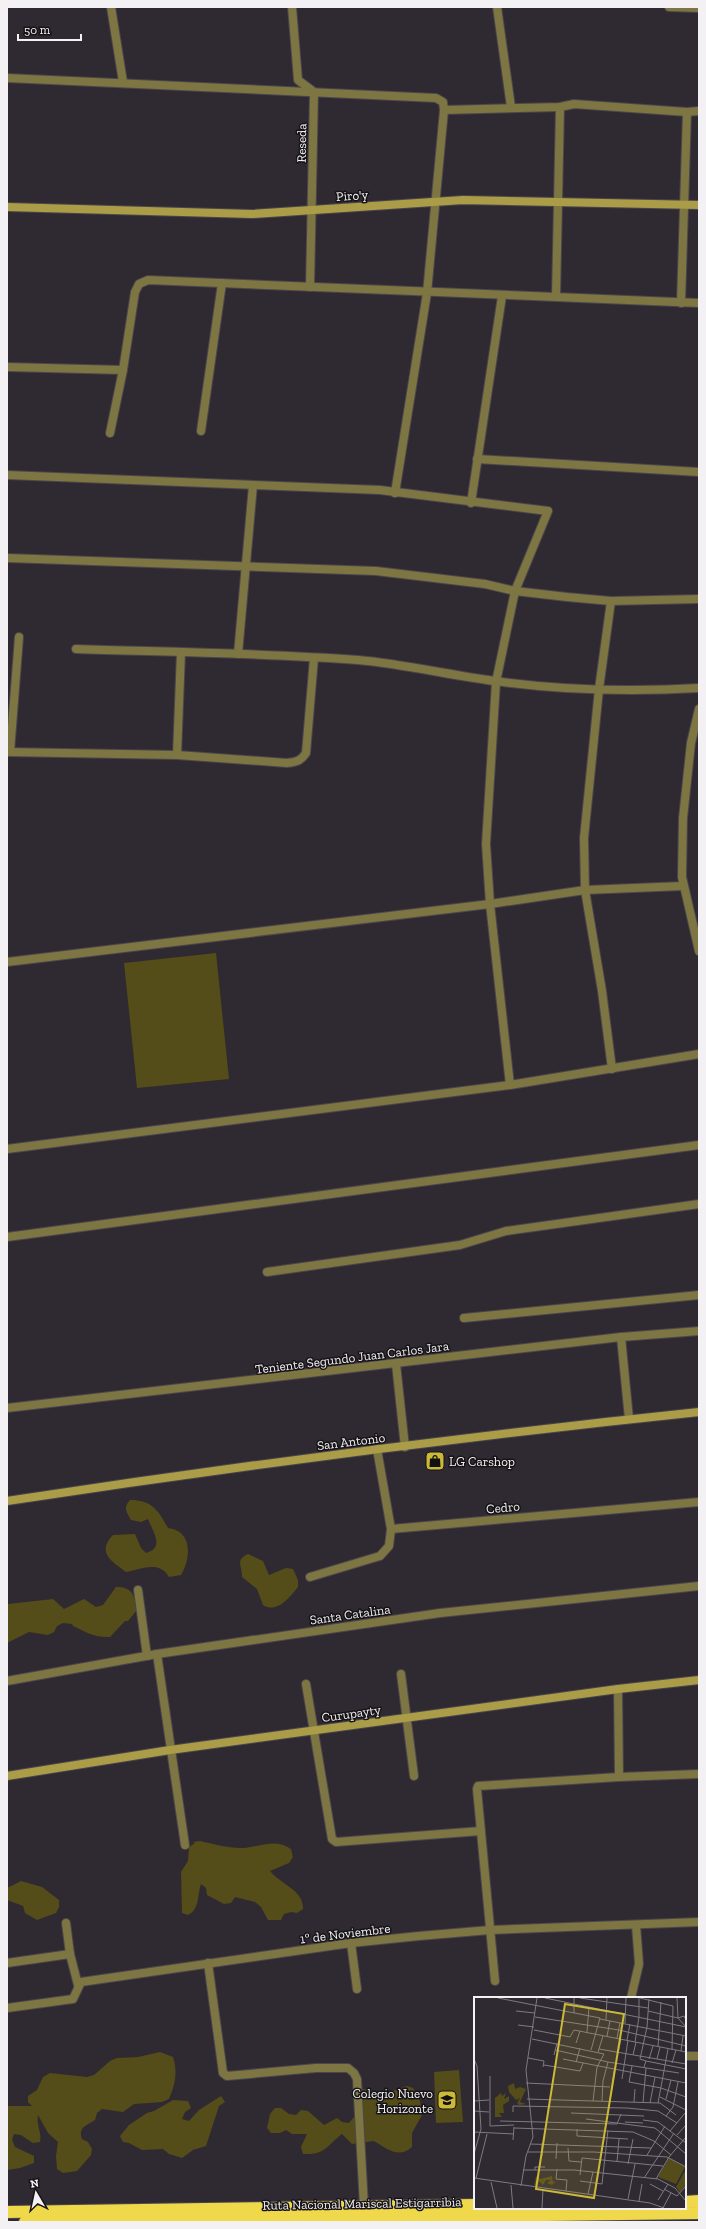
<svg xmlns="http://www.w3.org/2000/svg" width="706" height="2229" font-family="'Zilla Slab',serif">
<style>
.green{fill:#544c19}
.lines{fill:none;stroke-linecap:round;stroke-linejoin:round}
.street-casing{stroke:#4b464c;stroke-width:10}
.secondary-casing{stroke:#4b464c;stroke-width:10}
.highway-casing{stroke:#4b464c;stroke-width:14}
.street{stroke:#7d7542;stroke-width:8}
.secondary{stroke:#ab9d48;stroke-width:8}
.highway{stroke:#efd84a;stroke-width:12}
.labels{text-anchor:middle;stroke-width:3;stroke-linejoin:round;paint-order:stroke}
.street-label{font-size:13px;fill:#f4f1f5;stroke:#161417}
.poi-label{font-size:13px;fill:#f4f1f5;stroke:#161417;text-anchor:start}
.inset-road{fill:none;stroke:#7e7a7f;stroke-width:1}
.view{fill:#cdb938;fill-opacity:0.15;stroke:#cdb938;stroke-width:2}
.inset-edge{fill:none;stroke:#f4f1f5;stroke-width:2}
</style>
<rect width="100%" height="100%" fill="#2f2a31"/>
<g class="green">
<polygon points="216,953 229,1079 137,1088 124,963"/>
<path d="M130,1500C152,1500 158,1510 168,1528C193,1531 191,1558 181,1575L169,1577C160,1560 141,1569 126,1572C112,1561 96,1553 113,1535L135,1534L141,1548L146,1553C165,1548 153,1532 148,1519L141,1522L131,1520C126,1511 123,1508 130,1500Z"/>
<path d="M248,1554L263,1561L269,1575L286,1568L293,1569L298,1580V1587C290,1597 277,1614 263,1605L257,1589L242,1577C242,1565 235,1560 248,1554Z"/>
<path d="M116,1587C132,1587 135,1595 137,1610L128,1621H125L110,1637C95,1638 86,1632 73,1626L72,1624L63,1623L57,1626L54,1632L48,1635L29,1632L7,1643L8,1604L53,1599L64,1609L84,1599L96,1607L103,1605Z"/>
<path d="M200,1841C213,1844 228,1848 240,1848C258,1848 275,1837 291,1849L293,1857L289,1863L270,1871C280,1884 304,1890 303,1909L297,1913L291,1912L284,1914L281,1920H268L261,1907L255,1902L235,1897L231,1903L224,1904L207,1895L206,1888L201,1884C197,1896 200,1909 188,1915L182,1913L181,1872L188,1861L189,1847L195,1843L193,1842Z"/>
<polygon points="21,1881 42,1887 59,1900 59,1907 56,1913 37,1920 25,1913 23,1906 7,1900 7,1888"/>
<path d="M160,2052L173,2057C178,2072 175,2085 169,2099L162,2102L134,2104L123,2112L102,2109L97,2113L95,2120C86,2126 78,2127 82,2139L88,2142L92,2149L91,2155L77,2171L63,2173L57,2169L56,2156L58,2142L48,2133L38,2115C36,2125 42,2132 40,2142L33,2143L21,2135L14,2134L12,2140L15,2147L34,2156V2163L20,2168L7,2170V2106H32L28,2102V2096L37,2090L43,2077L50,2073L87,2077L94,2075L110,2061L117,2058L138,2057Z"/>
<polygon points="459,2070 463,2122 436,2123 434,2072"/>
<path d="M407,2086L413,2088L420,2101L422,2115L412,2133V2147C399,2159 387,2149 374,2141L352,2144L342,2134C326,2146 326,2155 303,2154L301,2147L307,2134H292L286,2130L280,2133H271L267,2128L270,2114L275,2108H281L289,2114L296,2115L301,2110L308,2111L324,2125L337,2118L342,2122L349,2123L354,2117L361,2090C370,2088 374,2093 382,2093C389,2094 399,2088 407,2086Z"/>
<polygon points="221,2096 225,2102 219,2106 206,2146 193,2150 182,2158 169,2154 163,2149 142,2150 129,2143 123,2142 120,2136 129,2125 147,2113 154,2111 173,2100 188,2101 191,2108 185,2112 182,2119 189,2121 199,2110"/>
</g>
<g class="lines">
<g class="street-casing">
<g id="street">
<polyline points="111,7 123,82"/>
<polyline points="292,7 298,80 314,92 310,287"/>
<polyline points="497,7 511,107"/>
<polyline points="669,7 699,8"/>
<polyline points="7,78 436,98 443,102 444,110 427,293 395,493"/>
<polyline points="444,110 560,107 574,104 687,112 699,111"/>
<polyline points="556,297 560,107"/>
<polyline points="681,303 687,112"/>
<polyline points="7,367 123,370 135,292 139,284 148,280 699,303"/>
<polyline points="201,431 222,283"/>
<polyline points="110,433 123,370"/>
<polyline points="477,459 699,472"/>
<polyline points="7,475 380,490 548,511 515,591 496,682 486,844 490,904 510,1085"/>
<polyline points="471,503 502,296"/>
<polyline points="7,558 376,571 485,584 515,591 567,597 611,601 699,599"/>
<polyline points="611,601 599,689 584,838 585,890 602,991 612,1069"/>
<path d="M76,649C170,652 264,653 358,660C404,664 449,675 495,681C561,690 632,692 699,688"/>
<polyline points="238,654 253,485"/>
<polyline points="699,709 691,743 683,818 682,877 699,951"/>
<path d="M7,752L177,755L287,763C296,762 301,761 306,753L314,658"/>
<polyline points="10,752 19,637"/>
<polyline points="177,755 181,652"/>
<polyline points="7,962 490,904 585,890 683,886"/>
<polyline points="7,1149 510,1085 699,1054"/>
<polyline points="7,1237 699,1145"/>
<polyline points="267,1272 460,1245 506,1231 699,1204"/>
<polyline points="464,1318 699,1295"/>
<polyline points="621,1337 629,1419"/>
<polyline points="396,1364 405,1447"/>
<polyline points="7,1408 621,1337 699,1331"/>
<polyline points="377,1449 391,1529 699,1502"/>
<polyline points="310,1577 380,1556 389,1546 391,1529"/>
<polyline points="138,1590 147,1656"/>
<polyline points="157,1654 185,1845"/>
<polyline points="401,1674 414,1776"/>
<polyline points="7,1681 157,1654 440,1613 699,1586"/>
<polyline points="306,1684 332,1839 336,1842 481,1831"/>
<polyline points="618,1689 619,1777"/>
<polyline points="66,1923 70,1954 78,1985"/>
<polyline points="351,1943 357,1989"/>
<polyline points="7,1963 70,1954"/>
<polyline points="208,1963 223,2073 227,2076 316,2068 348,2068 354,2073 357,2079 364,2206"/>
<polyline points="495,1981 477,1789 478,1786 619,1777 699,1774"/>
<polyline points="631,1998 639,1964 636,1925"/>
<polyline points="7,2008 73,1999 81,1982 351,1943 419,1936 490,1930 699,1922"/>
<polyline points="685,2056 699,2056"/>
</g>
</g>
<g class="secondary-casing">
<g id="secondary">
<polyline points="7,207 252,214 463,200 699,205"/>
<path d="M7,1501C237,1466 468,1436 699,1412"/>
<polyline points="7,1776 170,1750 618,1689 699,1680"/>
</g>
</g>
<g class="highway-casing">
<g id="highway">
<polyline points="685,2202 699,2201"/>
<polyline points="7,2212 475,2205"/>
<polyline points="25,2222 699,2213"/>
</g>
</g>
<use href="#street" class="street"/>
<use href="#secondary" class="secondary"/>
<use href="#highway" class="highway"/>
</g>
<defs>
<g id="shop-square" transform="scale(1)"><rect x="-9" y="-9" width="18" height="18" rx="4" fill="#cdb938" stroke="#161417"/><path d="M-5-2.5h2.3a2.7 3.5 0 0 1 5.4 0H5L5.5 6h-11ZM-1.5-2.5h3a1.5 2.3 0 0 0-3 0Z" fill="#111"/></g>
<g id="university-square" transform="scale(1)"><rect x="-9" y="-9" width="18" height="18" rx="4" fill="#cdb938" stroke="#161417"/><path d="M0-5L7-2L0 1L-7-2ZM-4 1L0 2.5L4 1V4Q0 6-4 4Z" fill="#111"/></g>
</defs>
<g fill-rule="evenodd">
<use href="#shop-square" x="435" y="1461"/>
<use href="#university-square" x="447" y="2100"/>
</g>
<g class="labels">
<g class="street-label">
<text transform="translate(301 143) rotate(-89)" y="5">Reseda</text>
<text transform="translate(352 195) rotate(-4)" y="5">Piro'y</text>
<text transform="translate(352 1357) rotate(-7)" y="5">Teniente Segundo Juan Carlos Jara</text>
<text transform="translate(351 1441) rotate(-7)" y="5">San Antonio</text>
<text transform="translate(503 1507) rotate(-5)" y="5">Cedro</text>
<text transform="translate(350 1614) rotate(-8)" y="5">Santa Catalina</text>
<text transform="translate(351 1713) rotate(-8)" y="5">Curupayty</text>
<text transform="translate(345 1933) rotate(-7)" y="5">1º de Noviembre</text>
<text transform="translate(362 2203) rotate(-1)" y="5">Ruta Nacional Mariscal Estigarribia</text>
</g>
<g class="poi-label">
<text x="449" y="1466">LG Carshop</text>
<text x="433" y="2098" text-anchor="end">Colegio Nuevo<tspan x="433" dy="15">Horizonte</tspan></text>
</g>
</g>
<g transform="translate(474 1997)">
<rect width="212" height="212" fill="#2f2a31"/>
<path d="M40,86L41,92L46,90L52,92L46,105L52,107L45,108L43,106L46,101L42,103L35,95L34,89ZM27,96L28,99L32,96L30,102L35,99V104L29,108L30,116H25L28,120H21V101ZM195,161L211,170L202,187L184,180ZM212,172V188L206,195L202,190ZM62,179L66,182L78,179L79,185L82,184L78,188L73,186L77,183H72L69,188L65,184L63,189L60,188Z" fill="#544c19"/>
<path class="inset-road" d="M24,1L126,21L117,53M71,1L212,30M106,1L174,11M166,1L199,9L198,53M203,1L204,21L212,30M42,14L61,16M174,14L204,21L210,19L211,21M100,16V1M61,20L145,33L212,49M126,22L212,39M132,23L133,1M151,26L152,1M44,28L60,30M60,33L96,40L100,33L212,55M113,35L115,10M133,39L136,24M143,41L146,26M58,42L130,57L123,70L119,104M153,43L156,27M161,45L165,20V1M102,46L106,34M184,50L187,5M125,52L212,67M81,53L134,65L205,76M207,54L209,39M124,55L129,39M144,56L147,42M80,58L83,46M159,58L162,45M54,61L70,64L69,70M0,62L3,69L7,132L0,157M89,62L212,86M175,62L179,49M183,62L186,50M172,64L212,72M102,65L106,51M198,66L202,53M70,68L106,74L109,66M158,69L155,85L187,91L212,100M170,70L172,64L166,62L173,30L175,2M16,79V129L40,128M148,82L154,43M52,86L136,90M186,100L212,113M53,102L186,106L202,118M192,102L197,83M0,104L15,103M128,104L129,84L134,65M136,104L140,74M160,105L161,92M169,106L172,71M176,106L181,80M184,106L194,52M0,114L15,115M39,115V109L153,111L184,114L203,126M97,116L170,119M192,119L199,110L204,85M112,122L181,131L212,157M169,123L184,125L212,146M26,124L143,127L147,117M151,125L169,126M40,131L159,135L180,144L197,158M103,132V139L154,142M196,134L212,115M0,135L40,137M203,138L211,129M39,143L40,130M56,147L177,151M94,151L95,164L107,165M54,155H120L193,160L212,170M173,158L191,129M68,159V146M82,162L83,146M143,165L145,142M154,167L159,142M83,172L82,182L93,183L92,194M49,173H100L184,182L201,191L212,204M61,173V170H71M106,178L108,161L189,169M0,181L176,206L190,211M2,181L13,137M170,181L200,136M182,182L195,160L212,140M106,184L128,187L134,133M17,185L23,211M176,187L189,194M37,188L39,211M47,189L52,159L59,140L52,73L63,1M190,192L203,199L212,189M114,197L119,175M154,202L161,167M184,203L194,187M165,204L168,187M68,211L69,192M189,211L197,196"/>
<path class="view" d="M91,7L150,17L120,201L62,192Z"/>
<rect width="212" height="212" class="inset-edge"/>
</g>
<rect width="706" height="2229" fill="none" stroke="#f4f1f5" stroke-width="16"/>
<g transform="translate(36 2193) rotate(351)" stroke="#161417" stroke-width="3" paint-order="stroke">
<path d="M0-3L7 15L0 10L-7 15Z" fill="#f4f1f5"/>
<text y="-6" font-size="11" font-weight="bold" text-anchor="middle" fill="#f4f1f5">N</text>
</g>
<path d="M18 34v6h63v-6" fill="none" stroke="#f4f1f5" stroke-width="2"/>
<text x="24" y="34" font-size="12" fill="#f4f1f5" stroke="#161417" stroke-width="3" paint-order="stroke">50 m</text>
</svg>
